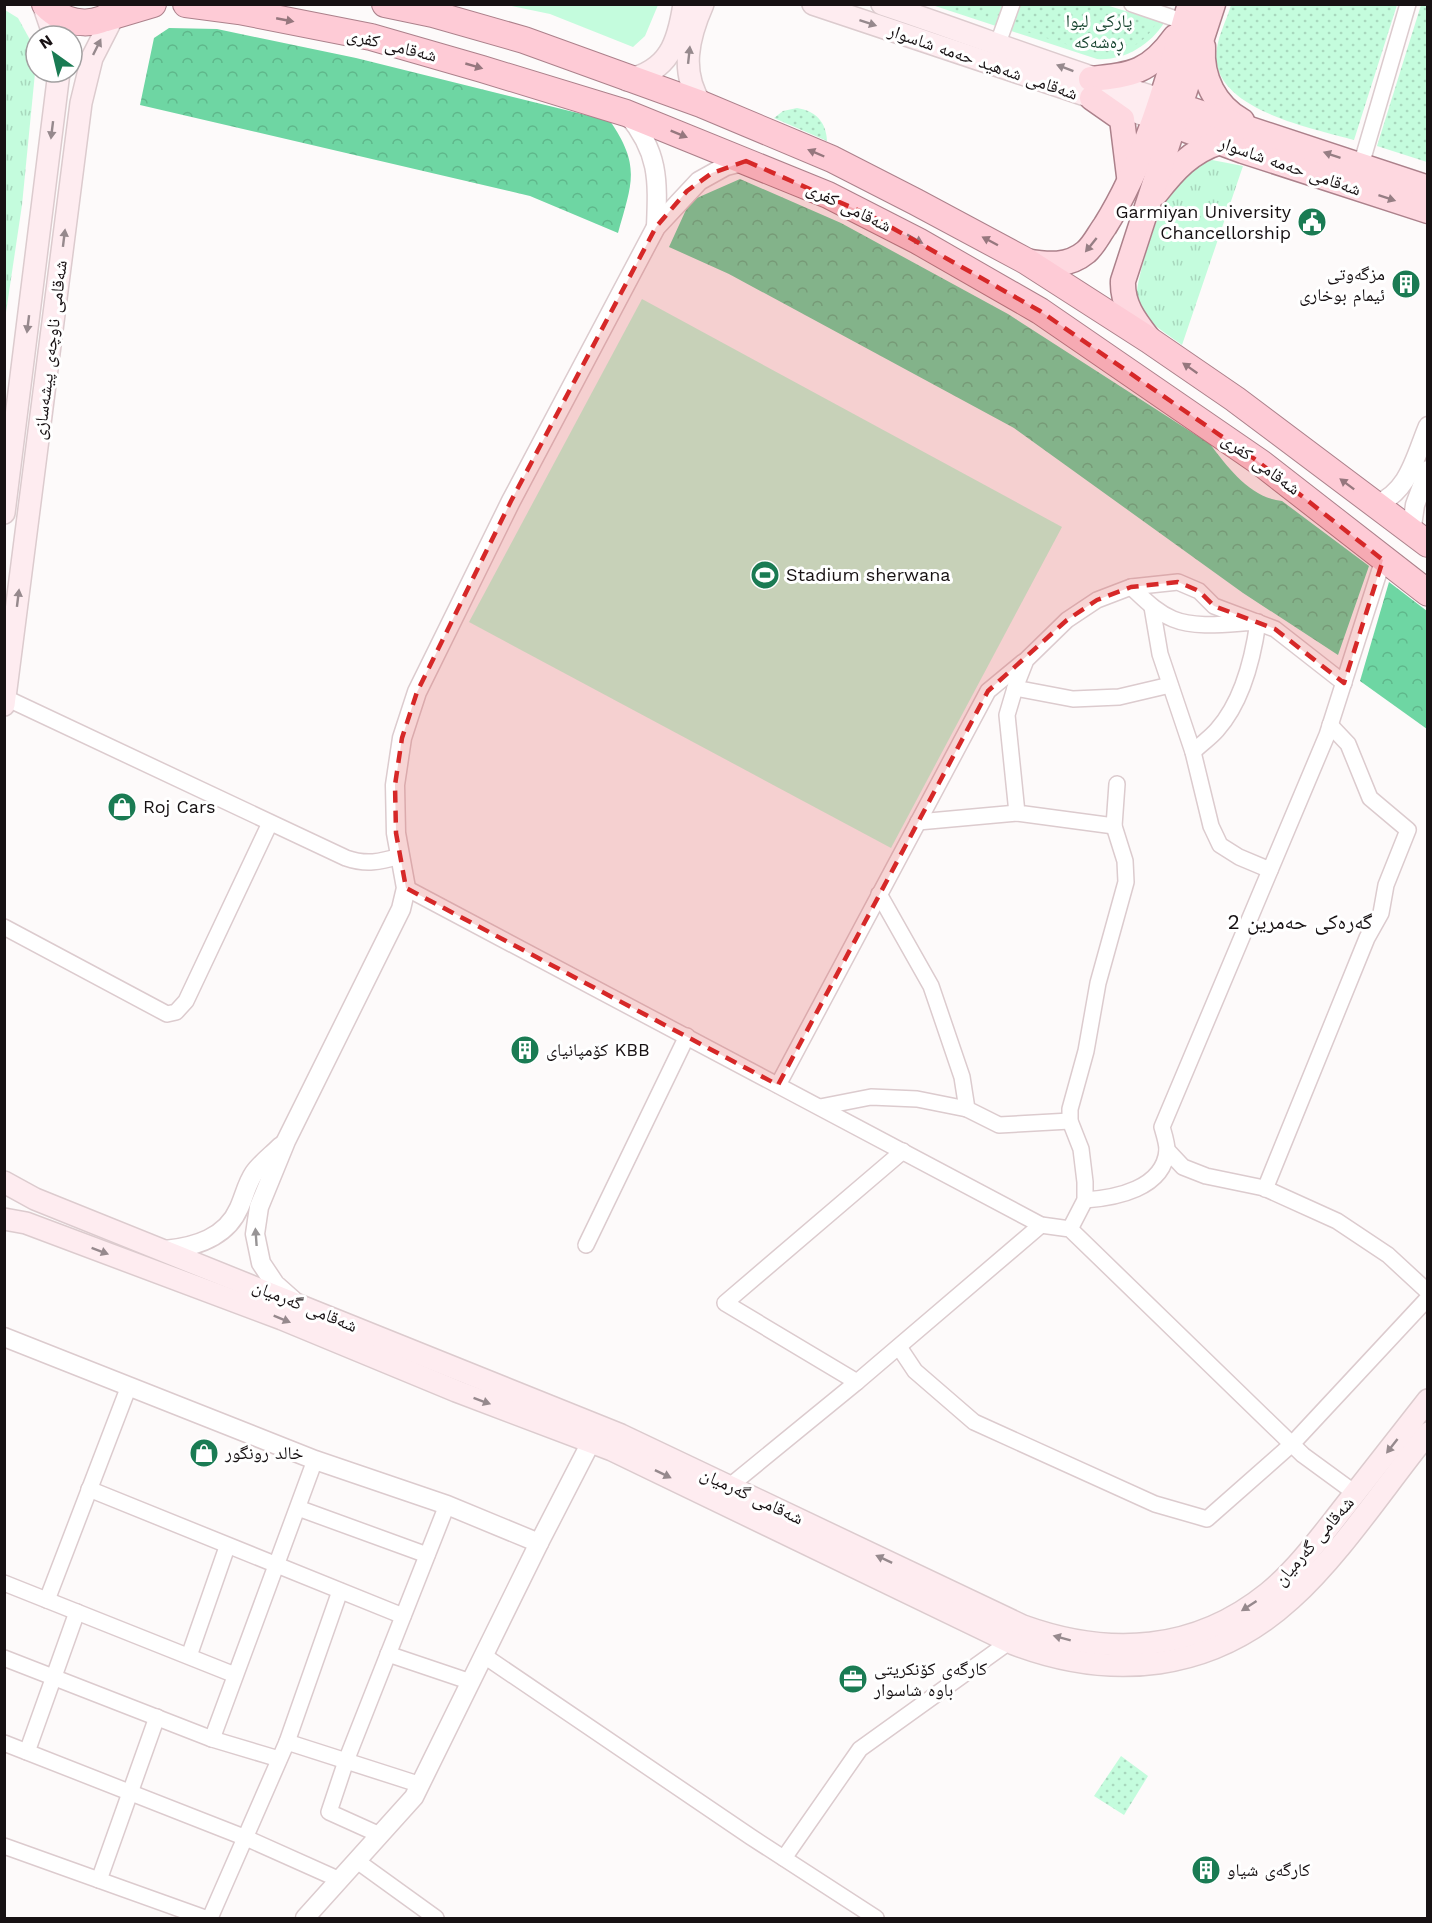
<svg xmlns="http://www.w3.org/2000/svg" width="1432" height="1923" font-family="'Work Sans','Noto Naskh Arabic',sans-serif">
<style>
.grass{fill:url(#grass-tufts)}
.forest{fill:url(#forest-crowns)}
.park{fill:#c4fcdd}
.garden{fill:url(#garden-dots)}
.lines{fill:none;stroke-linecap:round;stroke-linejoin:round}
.minor-casing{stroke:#dccbce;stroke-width:18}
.tertiary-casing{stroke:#dccbce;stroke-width:21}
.secondary-casing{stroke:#dccbce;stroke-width:24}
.primary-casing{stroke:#ac818b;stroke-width:27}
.trunk-casing{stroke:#ac818b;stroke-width:28}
.minor{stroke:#fff;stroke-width:15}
.tertiary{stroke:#fff;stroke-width:18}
.secondary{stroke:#feecf0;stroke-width:21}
.primary{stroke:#fed8e0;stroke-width:24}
.trunk{stroke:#fecbd6;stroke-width:26}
.oneway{fill:#96777e}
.oneway2{fill:#96898d}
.oneway3{fill:#967e84}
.oneway4{fill:#979495}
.marked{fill:#d62828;fill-opacity:0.2;stroke:#d62828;stroke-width:4.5;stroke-dasharray:12 8;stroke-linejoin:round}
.labels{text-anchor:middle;stroke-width:6;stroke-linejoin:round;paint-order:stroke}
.park-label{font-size:18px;fill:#194631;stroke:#fff}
.street-label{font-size:18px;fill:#171113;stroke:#fff}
.poi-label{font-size:18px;fill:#171113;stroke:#fff;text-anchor:start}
.quarter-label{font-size:21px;fill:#171113;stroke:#fff}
</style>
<defs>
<pattern id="grass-tufts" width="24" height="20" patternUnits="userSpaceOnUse" patternTransform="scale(1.5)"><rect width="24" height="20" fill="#c4fcdd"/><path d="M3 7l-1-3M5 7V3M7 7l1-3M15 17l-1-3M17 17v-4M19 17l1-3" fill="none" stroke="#a8d7bd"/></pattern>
<pattern id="forest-crowns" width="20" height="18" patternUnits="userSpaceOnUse" patternTransform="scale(1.5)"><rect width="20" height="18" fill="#6ed6a3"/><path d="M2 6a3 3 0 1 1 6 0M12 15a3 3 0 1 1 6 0" fill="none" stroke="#5fb78b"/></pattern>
<pattern id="garden-dots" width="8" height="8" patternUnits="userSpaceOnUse" patternTransform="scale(1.5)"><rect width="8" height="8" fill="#c4fcdd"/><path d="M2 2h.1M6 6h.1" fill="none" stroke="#a8d7bd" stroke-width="1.8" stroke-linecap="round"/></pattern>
</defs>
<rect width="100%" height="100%" fill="#fdfafa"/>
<g class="grass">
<polygon points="5,10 18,18 34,47 35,73 22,205 5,319"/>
<path d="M1212,160L1243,166L1182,345C1165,332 1144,322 1137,300C1133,286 1160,206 1169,194C1181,179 1194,167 1212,160Z"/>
</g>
<g class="forest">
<path d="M169,28L217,29L356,58L610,121C641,166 632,183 618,233L530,196L140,105L154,38Z"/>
<path d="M740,179L841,223L1008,314L1210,444C1228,468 1251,498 1282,501L1369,566L1338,655L1243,593L1014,428L729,274L669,247L690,201Z"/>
<polygon points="1389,582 1427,611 1427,729 1360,681"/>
</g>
<g class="park">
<polygon points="658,5 645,36 633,47 550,14 507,5"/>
<path d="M932,5H1106L1164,23C1150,45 1124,61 1097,59Z"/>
<polygon points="642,299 1062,527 891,848 469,622"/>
</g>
<g class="garden">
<path d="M1090,4L1155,25C1145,43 1126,51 1107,57L995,22L999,5Z"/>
<polygon points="939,5 991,5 987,21"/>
<path d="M1231,5H1397L1354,140C1313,128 1206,109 1217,48C1219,34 1227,19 1231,5Z"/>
<polygon points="1421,5 1428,5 1427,162 1377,146"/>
<path d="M797,108C816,111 826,122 827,141L774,118L783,111Z"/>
<polygon points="1121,1756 1148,1776 1124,1815 1094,1796"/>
</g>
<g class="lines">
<g class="minor-casing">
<g id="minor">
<polyline points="1132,4 1185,22"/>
<polyline points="998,43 1012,4"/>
<polyline points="1361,165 1408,4"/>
<path d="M1131,587C1144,599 1156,612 1173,619C1197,629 1232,623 1258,622C1253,658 1242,702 1217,730C1210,738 1201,744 1193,752"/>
<polyline points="1152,607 1160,654 1193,752 1211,826 1220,845 1239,857 1270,870"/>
<polyline points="1015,688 1073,699 1119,697 1170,685"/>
<path d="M6,698L346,858C366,865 380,862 400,856"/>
<polyline points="918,822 1017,813"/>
<polyline points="1114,826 1017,813 1007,715 1015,688 1026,660 1067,620 1097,600 1131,587 1178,582 1199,591 1214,606 1275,629 1344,683"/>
<polyline points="406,888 1041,1225 1070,1229 1303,1455 1355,1493"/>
<polyline points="879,894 931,986 962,1077 967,1109 999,1125 1070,1121"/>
<polyline points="4,927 167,1014 176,1012 186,1001 270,823"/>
<polyline points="778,1085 988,691 1023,662"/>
<polyline points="820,1107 871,1097 917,1099 967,1109"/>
<polyline points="1167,1150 1183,1167 1206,1176 1264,1188 1337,1221 1388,1255 1428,1292"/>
<polyline points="903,1151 725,1303 857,1382 1041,1225"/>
<polyline points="1265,1189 1367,938 1381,913 1386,885 1408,830 1370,798 1348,744 1330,725"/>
<path d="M1085,1200C1115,1198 1164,1189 1167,1150C1167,1143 1164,1134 1162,1127L1327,735L1383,560"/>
<polyline points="1070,1229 1085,1200 1085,1182 1081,1149 1070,1121 1070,1109 1086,1051 1098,983 1126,882 1125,861 1114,826 1117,784"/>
<polyline points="586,1245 687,1036"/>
<polyline points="899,1347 915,1371 974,1422 1155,1504 1207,1519 1292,1444 1428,1298"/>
<polyline points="731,1485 857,1382"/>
<polyline points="89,1489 403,1616"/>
<polyline points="298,1508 427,1555"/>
<polyline points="4,1583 235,1675"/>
<polyline points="47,1600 129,1386"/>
<polyline points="388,1654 471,1682"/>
<polyline points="483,1655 751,1837 876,1918"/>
<polyline points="189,1656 227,1547"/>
<polyline points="4,1658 212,1739 279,1759"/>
<polyline points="212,1739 315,1460"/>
<polyline points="287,1742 340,1591"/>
<polyline points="4,1743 246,1838 340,1880"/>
<polyline points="27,1752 77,1612"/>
<polyline points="380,1835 329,1812 346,1761 447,1505"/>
<polyline points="4,1846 205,1918"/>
<polyline points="784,1858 860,1749 1009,1642"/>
<polyline points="357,1861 436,1918"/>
<polyline points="99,1880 157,1717"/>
<polyline points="210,1918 287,1742 421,1785"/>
</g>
</g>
<g class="tertiary-casing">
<g id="tertiary">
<path d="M627,114C659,152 658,179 656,227"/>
<path d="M1375,505C1409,492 1415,457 1428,426"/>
<polyline points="1411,533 1415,505 1428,470"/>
<path d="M165,1250C195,1247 226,1238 239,1208C244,1197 247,1183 254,1173C261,1163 272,1155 281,1146"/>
<polyline points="293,1300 275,1284 261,1263 255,1234 259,1207 286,1141 401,909 406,888 396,833 395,785 402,738 417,692 511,501 656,227 699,181 726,166 746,161"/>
<polyline points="4,1337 315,1460 447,1505 539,1543 414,1797 305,1918"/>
<polyline points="539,1543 591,1442"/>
</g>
</g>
<g class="secondary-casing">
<g id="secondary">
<polyline points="43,4 54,36"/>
<polyline points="813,4 1154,118"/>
<path d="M882,4C975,35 1066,71 1160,99"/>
<path d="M627,80C669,71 678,43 684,4"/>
<path d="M701,104C680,72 688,38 703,4"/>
<polyline points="4,513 59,72"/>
<polyline points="4,705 81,103 92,58 117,9"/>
<path d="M4,1182L35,1199L621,1435L1023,1626C1109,1657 1195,1652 1268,1593C1296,1570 1319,1539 1341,1511C1370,1474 1399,1437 1428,1400"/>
<path d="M4,1219L26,1223L282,1319L456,1391L612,1450L1014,1644C1112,1681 1211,1672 1291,1599C1340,1555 1385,1486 1428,1433"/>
</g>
</g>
<g class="primary-casing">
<g id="primary">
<path d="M1203,47C1201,78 1215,106 1242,121"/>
<path d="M1091,79C1132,75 1150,72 1175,37"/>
<polyline points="1092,98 1122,119 1129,176"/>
<polyline points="1165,101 1428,188"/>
<polyline points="1159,120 1243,151 1428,211"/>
<path d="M1156,193C1174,170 1191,151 1220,142"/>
<path d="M1026,261C1048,265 1068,267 1086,252C1094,245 1099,234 1105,226C1147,159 1168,79 1190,4"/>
<path d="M1148,338C1134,320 1122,304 1123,281L1213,4"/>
</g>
</g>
<g class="trunk-casing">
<g id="trunk">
<path d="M45,4C66,27 102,30 121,4"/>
<polyline points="186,4 239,11 371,37 482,69 626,113 828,195 918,241 1040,311 1261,463 1428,593"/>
<polyline points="385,4 433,14 524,40 701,104 832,159 916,202 1026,261 1149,340 1235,399 1428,544"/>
<polyline points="106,18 153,4"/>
</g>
</g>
<use href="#minor" class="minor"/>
<use href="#tertiary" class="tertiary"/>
<use href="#secondary" class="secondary"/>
<use href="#primary" class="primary"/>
<use href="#trunk" class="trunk"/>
</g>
<defs><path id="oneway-solid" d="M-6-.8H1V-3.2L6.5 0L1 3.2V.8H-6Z" transform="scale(1.5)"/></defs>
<g class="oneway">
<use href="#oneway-solid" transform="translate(285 20) rotate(11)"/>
<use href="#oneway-solid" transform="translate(474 66) rotate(16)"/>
<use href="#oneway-solid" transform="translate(679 134) rotate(22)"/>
<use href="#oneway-solid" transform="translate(816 153) rotate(-157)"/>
<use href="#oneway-solid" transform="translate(915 239) rotate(29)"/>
<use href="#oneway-solid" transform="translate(990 241) rotate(-152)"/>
<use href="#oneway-solid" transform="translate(1190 368) rotate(-145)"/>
<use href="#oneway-solid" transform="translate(1347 484) rotate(-143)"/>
</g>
<g class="oneway2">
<use href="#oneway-solid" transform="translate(868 23) rotate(18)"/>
<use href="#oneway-solid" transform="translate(97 47) rotate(-64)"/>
<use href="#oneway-solid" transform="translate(689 55) rotate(-84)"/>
<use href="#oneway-solid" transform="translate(1065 68) rotate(-159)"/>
<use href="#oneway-solid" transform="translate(52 130) rotate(97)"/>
<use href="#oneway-solid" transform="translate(64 238) rotate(-83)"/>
<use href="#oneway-solid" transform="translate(28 324) rotate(97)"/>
<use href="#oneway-solid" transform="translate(18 598) rotate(-83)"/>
<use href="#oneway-solid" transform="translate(100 1251) rotate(21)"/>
<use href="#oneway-solid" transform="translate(282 1319) rotate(22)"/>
<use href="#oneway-solid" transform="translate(482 1401) rotate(20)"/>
<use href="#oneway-solid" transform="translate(1392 1446) rotate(128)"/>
<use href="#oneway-solid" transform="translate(663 1474) rotate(26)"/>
<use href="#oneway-solid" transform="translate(884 1559) rotate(-155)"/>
<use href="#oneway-solid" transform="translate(1249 1606) rotate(147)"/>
<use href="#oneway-solid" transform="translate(1062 1638) rotate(-165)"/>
</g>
<g class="oneway3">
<use href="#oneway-solid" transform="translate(1332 155) rotate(-161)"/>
<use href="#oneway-solid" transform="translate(1387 198) rotate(18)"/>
<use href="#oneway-solid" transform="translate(1091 245) rotate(129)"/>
</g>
<use class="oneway4" href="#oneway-solid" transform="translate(256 1237) rotate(-94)"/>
<path class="marked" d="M746,161L871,216L1040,311L1256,460L1383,560L1344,683L1275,629L1214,606L1199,591L1178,582L1131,587L1097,600L1067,620L988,691L778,1085L406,888L396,833L395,785L402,738L417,692L511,501L656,227L687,191L712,173Z"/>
<defs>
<g id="civic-disc" transform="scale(1.5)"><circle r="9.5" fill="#1a7b53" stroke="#fff"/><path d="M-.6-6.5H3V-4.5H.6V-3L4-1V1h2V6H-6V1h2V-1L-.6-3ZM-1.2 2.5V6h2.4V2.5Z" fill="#fff"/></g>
<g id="building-disc" transform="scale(1.5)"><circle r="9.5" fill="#1a7b53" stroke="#fff"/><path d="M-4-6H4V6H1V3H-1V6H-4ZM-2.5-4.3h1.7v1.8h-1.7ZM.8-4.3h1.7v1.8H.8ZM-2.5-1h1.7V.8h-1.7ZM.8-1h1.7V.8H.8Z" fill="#fff"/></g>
<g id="stadium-disc" transform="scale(1.5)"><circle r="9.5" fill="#1a7b53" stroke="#fff"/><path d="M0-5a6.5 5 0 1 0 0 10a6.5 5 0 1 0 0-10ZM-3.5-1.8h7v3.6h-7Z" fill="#fff"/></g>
<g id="shop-disc" transform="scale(1.5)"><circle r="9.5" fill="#1a7b53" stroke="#fff"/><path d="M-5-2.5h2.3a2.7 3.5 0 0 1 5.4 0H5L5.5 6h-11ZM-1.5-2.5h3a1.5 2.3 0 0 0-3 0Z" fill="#fff"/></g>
<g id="office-disc" transform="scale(1.5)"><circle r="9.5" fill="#1a7b53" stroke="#fff"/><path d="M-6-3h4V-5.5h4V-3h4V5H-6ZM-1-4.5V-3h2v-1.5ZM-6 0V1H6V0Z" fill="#fff"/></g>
</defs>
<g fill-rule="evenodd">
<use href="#civic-disc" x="1312" y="222"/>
<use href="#building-disc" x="1406" y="284"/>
<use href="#stadium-disc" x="765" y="575"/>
<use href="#shop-disc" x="122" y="807"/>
<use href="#building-disc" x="525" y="1050"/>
<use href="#shop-disc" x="204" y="1453"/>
<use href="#office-disc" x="853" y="1679"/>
<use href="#building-disc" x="1206" y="1870"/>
</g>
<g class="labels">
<g class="park-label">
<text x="1099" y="27">پارکی لیوا<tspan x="1099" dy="21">ڕەشەکە</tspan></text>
</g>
<g class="street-label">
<text transform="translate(392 45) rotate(14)" y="6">شەقامی کفری</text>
<text transform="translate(983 62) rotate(19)" y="6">شەقامی شەهید حەمە شاسوار</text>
<text transform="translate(1290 166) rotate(19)" y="6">شەقامی حەمە شاسوار</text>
<text transform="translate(849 207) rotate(26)" y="6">شەقامی کفری</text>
<text transform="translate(50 350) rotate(-83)" y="6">شەقامی ناوچەی پیشەسازی</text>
<text transform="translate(1261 464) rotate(36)" y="6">شەقامی کفری</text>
<text transform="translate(305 1306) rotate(22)" y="6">شەقامی گەرمیان</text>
<text transform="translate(752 1496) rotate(25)" y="6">شەقامی گەرمیان</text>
<text transform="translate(1314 1541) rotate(-49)" y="6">شەقامی گەرمیان</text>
</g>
<g class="poi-label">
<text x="1291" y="218" text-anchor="end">Garmiyan University<tspan x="1291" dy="21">Chancellorship</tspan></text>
<text x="1385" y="280" text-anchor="end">مزگەوتی<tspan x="1385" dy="21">ئیمام بوخاری</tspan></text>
<text x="786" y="581">Stadium sherwana</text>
<text x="143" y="813">Roj Cars</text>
<text x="546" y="1056">کۆمپانیای KBB</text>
<text x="225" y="1459">خالد رونگور</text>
<text x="874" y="1675">کارگەی کۆنکریتی<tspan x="874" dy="21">باوە شاسوار</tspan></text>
<text x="1227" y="1876">کارگەی شیاو</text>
</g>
<g class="quarter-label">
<text x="1300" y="929">گەرەکی حەمرین 2</text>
</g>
</g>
<rect width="1432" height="1923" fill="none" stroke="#171113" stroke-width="12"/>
<g transform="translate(54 54) rotate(326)"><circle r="28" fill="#ffffff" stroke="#a2a0a1" stroke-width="1.5"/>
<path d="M0-4.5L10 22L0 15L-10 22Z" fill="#1a7b53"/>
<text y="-9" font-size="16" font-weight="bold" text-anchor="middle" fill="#171113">N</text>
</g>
</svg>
